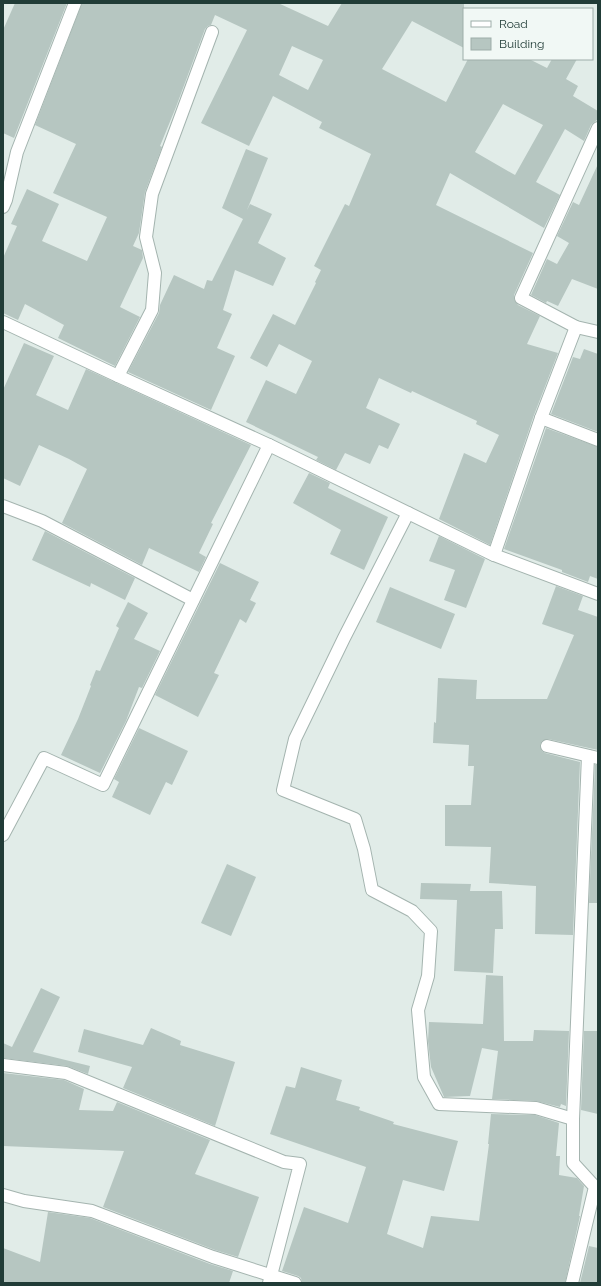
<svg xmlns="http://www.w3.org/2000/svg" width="601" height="1286" font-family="Raleway,sans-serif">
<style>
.building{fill:#b6c6c1;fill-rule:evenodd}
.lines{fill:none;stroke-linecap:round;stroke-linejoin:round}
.minor-casing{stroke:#a4b4af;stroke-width:14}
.minor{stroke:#fff;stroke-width:12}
</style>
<rect width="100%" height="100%" fill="#e1ece8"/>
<g class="building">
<polygon points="15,3 67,3 14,138 3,133 3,30"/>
<path d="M82,3H278L328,26L342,3H464V48L412,21L382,69L446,102L468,59H529L547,68L552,59H577L566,79L578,86L573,96L598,111V119L591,125L584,141L565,129L536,182L560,195L544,228L450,173L436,205L533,253L514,295V299L518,305L540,316L527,344L558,353L534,415L490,545L439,519L464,453L486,463L499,435L476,424L477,421L412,391L411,393L379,378L366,408L400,424L388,449L379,445L370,464L345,453L336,470L316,460L318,457L246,422L266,380L296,394L312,361L279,344L267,367L250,358L273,314L295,325L316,283L315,282L321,270L314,266L345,204L349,206L371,154L319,128L322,122L273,96L249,146L201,123L247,30L215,15L211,25L208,26L205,29L176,107L160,146L162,147L145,192L139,233L133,246L142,250L143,258L120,307L140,317L115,366L58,338L64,325L25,304L18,320L3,313V258L17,226L11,224L27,189L59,204L42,241L87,261L107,217L53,193L76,144L35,125ZM292,46L323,60L308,90L279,75ZM503,104L543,125L515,175L475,152Z"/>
<polygon points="246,149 268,158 247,210 250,204 272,214 258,243 286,258 273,286 235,270 223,310 232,314 217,348 235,356 211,410 128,372 159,313 160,305 174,275 204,289 207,280 212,281 243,219 222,208"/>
<polygon points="598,164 598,289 572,279 558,306 547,301 546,303 531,295 547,259 557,264 569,243 557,236 573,202 579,205"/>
<polygon points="24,343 54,356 36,395 68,410 86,369 251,445 211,523 213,524 199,553 206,557 199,572 149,548 142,565 62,523 87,469 69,459 39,445 20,486 3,478 3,390"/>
<polygon points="584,349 598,354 598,432 551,414 573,357 580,359"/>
<polygon points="546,428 598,447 598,579 590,576 588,582 562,572 562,570 504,549"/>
<polygon points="309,473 330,483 328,488 388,517 364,570 330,554 341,530 293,503"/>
<polygon points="45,531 135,578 125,600 91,583 90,587 32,560"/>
<polygon points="439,536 485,559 466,608 444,600 455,570 429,561"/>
<polygon points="220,563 259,582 250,600 256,603 246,623 240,619 214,673 219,675 198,717 155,695"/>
<polygon points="556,586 583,596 578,610 598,617 598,750 548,739 542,741 540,745 542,751 545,753 580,762 573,935 535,934 536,886 489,883 491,847 445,846 445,805 471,805 474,766 468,766 469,745 433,743 434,722 436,723 438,678 477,680 476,699 547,699 574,635 542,624"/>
<polygon points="390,587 455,614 441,649 376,622"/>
<polygon points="128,602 148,613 134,639 160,651 142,688 139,687 126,721 100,773 61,755 78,719 91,686 90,685 96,670 100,671 119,628 116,626"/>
<polygon points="139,728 188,751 172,785 166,782 150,815 112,797 119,782 114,779"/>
<polygon points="595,765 598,765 598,903 589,903"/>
<polygon points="227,864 256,877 231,936 201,923"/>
<polygon points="421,883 471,884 470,891 502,891 503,929 495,929 493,973 454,971 457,900 420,899"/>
<polygon points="486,975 503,976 504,1041 533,1041 534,1030 569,1031 566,1106 561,1104 560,1107 536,1101 492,1099 498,1051 482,1048 470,1096 444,1097 431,1067 428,1041 429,1022 483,1024"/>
<polygon points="41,988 60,997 33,1052 90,1066 88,1074 67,1066 3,1058 3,1043 12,1047"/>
<polygon points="151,1028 181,1041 180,1045 235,1062 215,1126 123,1088 132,1067 78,1052 84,1029 143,1045"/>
<polygon points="584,1031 598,1031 598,1114 581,1110"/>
<polygon points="301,1067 342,1080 336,1100 360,1107 359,1110 394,1122 393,1124 458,1141 444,1191 403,1180 387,1234 423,1248 431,1216 479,1221 489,1144 488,1144 491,1114 535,1115 559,1123 556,1156 560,1156 559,1175 577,1178 584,1186 579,1216 580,1216 565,1283 302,1283 301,1278 298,1276 282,1271 304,1207 348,1223 366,1167 270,1134 286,1086 295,1088"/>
<polygon points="3,1073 64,1080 84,1089 79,1110 113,1111 117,1102 210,1140 195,1174 259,1197 238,1257 215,1250 103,1207 124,1151 3,1146"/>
<polygon points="48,1212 90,1218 210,1264 233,1271 229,1283 3,1283 3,1248 40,1262"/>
<polygon points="589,1246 598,1248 598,1283 580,1283"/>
</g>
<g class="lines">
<g class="minor-casing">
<g id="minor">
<polyline points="598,128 521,298 576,327 598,332"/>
<polyline points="3,207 6,200 17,152 75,3"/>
<polyline points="3,322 118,376 269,445 494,555"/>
<polyline points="576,327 541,418 494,555 598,594"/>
<polyline points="118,376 152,310 155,273 146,237 152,194 212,32"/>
<polyline points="541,418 598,440"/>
<polyline points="3,506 42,521 193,600"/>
<polyline points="408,513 344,638 295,739 283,790 355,819 364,849 372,890 412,911 431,931 428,976 418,1010 424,1077 439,1104 536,1108 573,1119"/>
<polyline points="547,746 598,758"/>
<polyline points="3,835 44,758 103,785 269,445"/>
<polyline points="3,1065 66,1073 284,1162 300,1164 269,1283"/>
<polyline points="3,1195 24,1201 92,1211 213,1257 295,1283"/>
<polyline points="572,1283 595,1187 573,1163 573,1119 588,756"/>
</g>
</g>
<use href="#minor" class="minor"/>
</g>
<rect width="601" height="1286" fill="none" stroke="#213c37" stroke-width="8"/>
<rect x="463" y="8" width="130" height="52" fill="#f1f8f5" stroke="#9eada9"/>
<rect x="471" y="21" width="20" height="6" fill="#ffffff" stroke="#9eada9"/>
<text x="499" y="28" font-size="12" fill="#213c37">Road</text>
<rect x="471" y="38" width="20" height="12" fill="#b6c6c1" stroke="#9eada9"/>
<text x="499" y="48" font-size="12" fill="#213c37">Building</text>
</svg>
